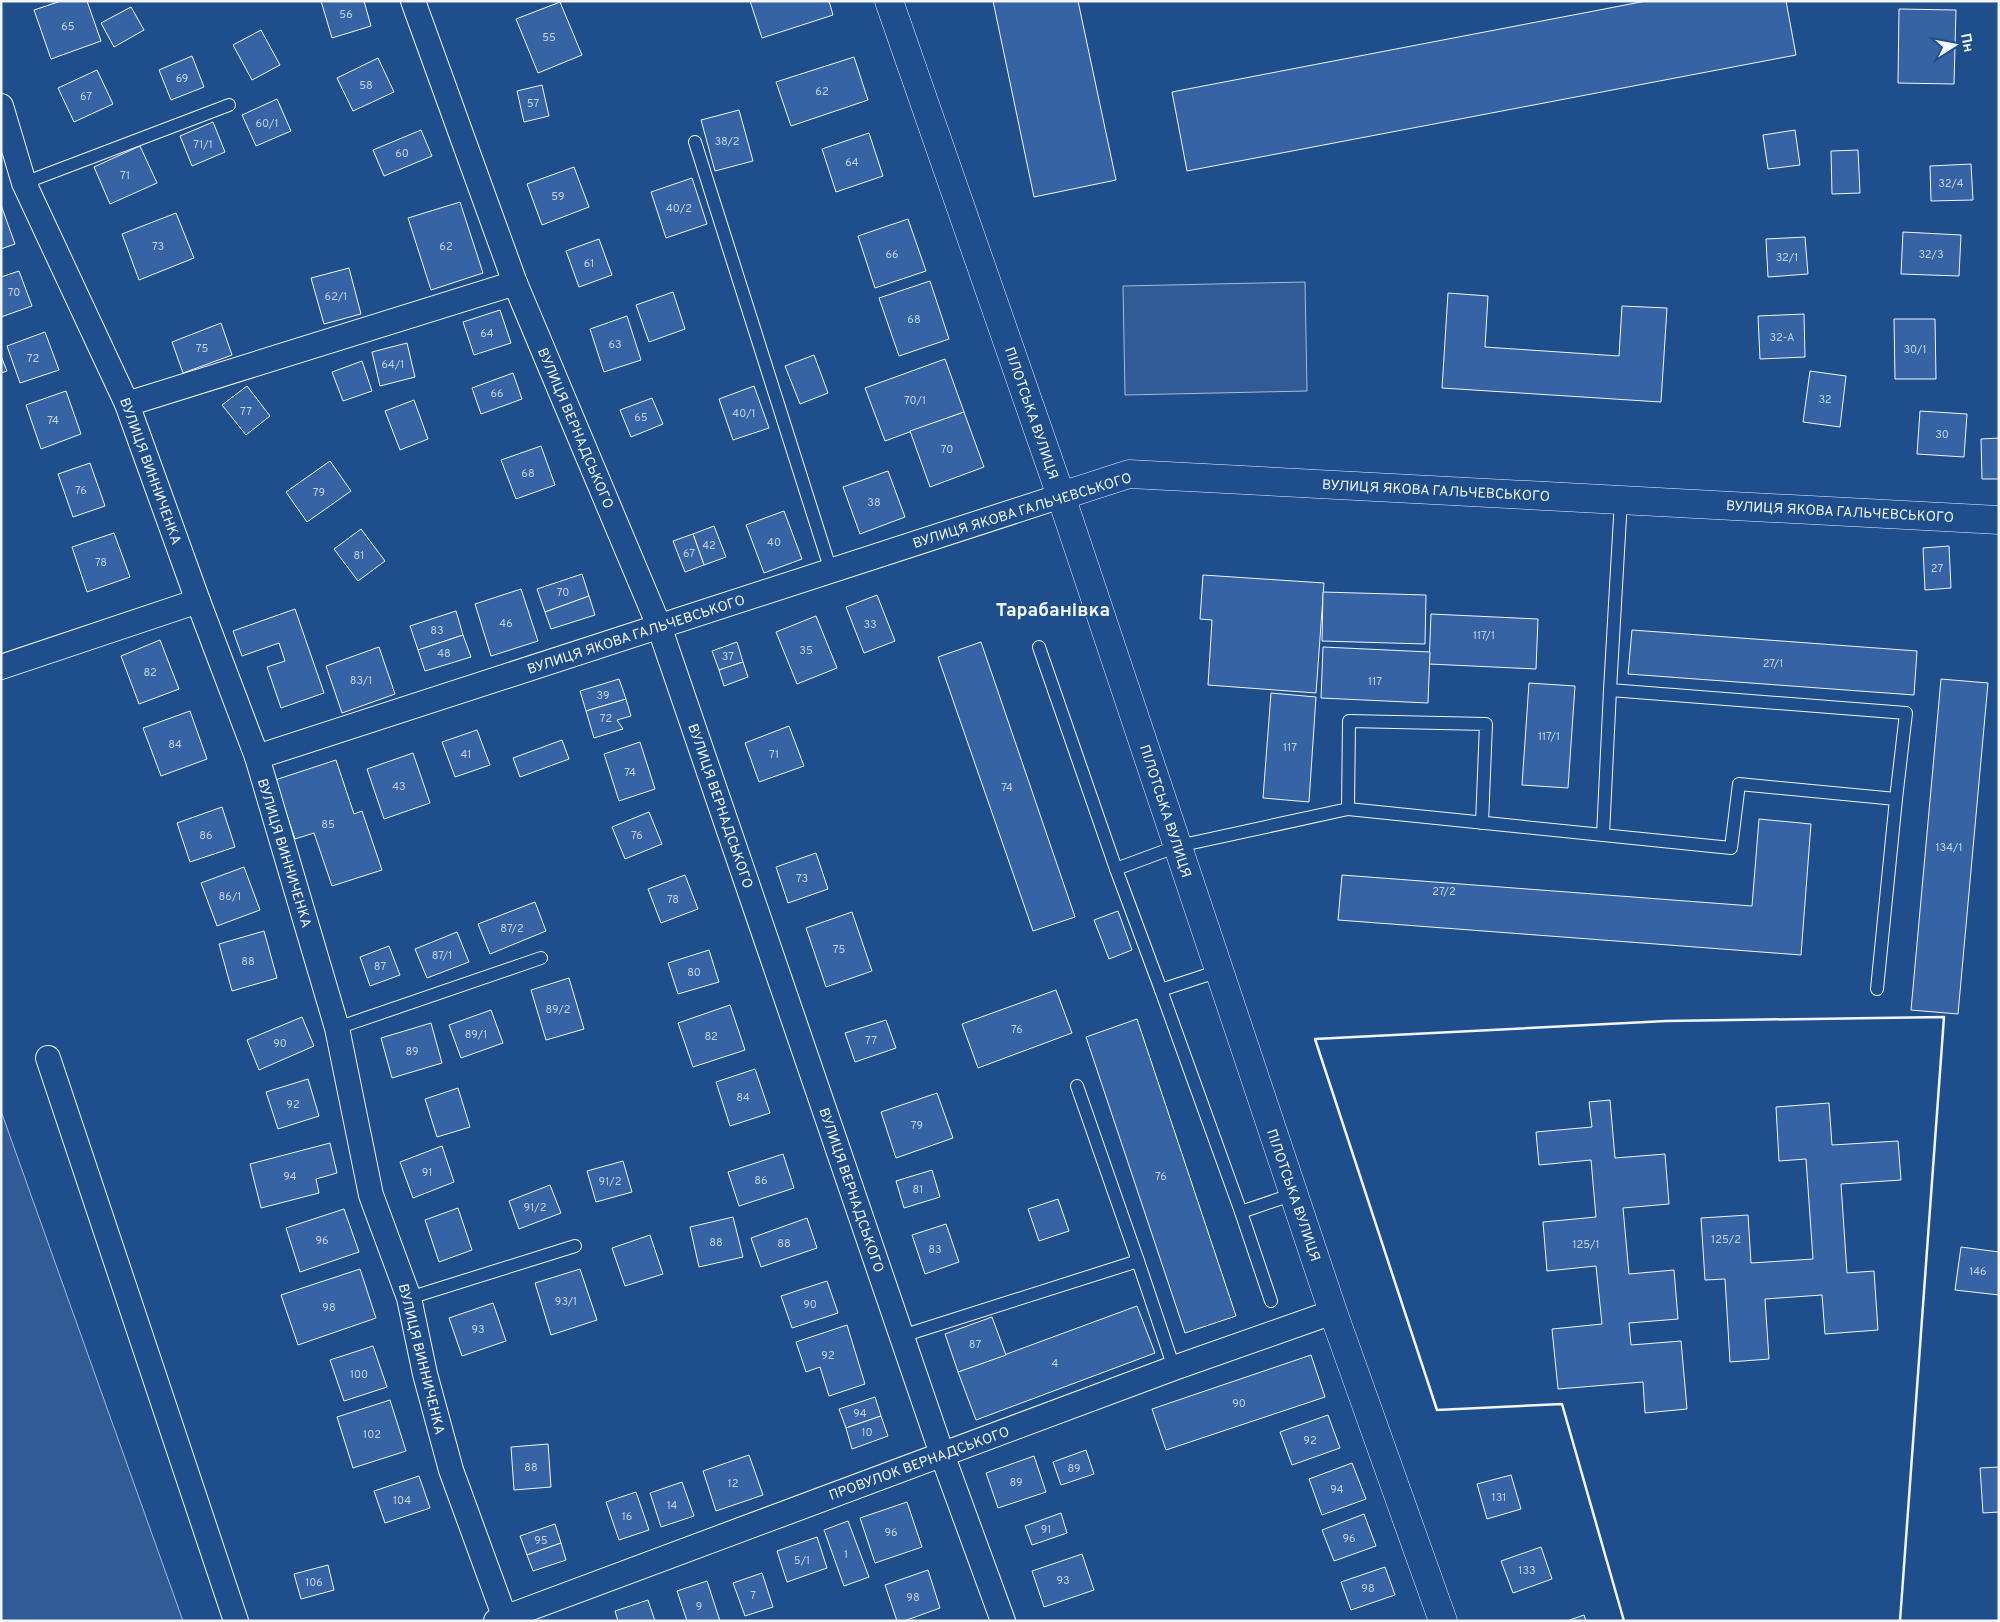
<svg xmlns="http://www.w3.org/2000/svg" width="2000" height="1622" font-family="Overpass,sans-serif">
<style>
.built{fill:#305b95;stroke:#a8bbd7}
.building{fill:#3563a3;stroke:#f2f6ff}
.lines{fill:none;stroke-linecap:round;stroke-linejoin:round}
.lane-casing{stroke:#f2f6ff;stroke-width:14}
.street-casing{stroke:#f2f6ff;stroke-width:26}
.secondary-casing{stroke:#f2f6ff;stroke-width:29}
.lane{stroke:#1f4e8c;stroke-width:12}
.street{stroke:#1f4e8c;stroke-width:24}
.secondary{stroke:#1f4e8c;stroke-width:28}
.wall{stroke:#f2f6ff;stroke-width:2.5}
.labels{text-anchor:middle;stroke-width:4;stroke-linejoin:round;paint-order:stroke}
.number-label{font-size:11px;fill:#c3d1e8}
.street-label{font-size:14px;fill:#f2f6ff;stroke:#1f4e8c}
.district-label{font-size:19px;font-weight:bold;fill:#f2f6ff;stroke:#1f4e8c}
</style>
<rect width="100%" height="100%" fill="#1f4e8c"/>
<g class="built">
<polygon points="1305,282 1307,391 1125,395 1123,286"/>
<polygon points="1,1111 183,1621 1,1621"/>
</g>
<g class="building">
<polygon points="61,1 87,1 101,41 51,59 34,10"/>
<polygon points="321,1 364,1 371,26 332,38"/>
<polygon points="750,1 829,1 833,15 762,38"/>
<polygon points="993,1 1078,1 1116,180 1034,197"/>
<polygon points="1646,1 1786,1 1796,55 1187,171 1172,92"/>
<polygon points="560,2 582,55 538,73 516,19"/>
<polygon points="131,7 144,30 114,47 101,23"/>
<polygon points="1899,9 1956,10 1954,84 1898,83"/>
<polygon points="261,30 280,65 252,80 233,45"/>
<polygon points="192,56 204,87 171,100 159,70"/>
<polygon points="854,57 868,100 791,126 776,82"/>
<polygon points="378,58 394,92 353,111 337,78"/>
<polygon points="97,70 113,104 74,122 58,88"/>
<polygon points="542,85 549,116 524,122 517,91"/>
<polygon points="277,99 291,131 256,146 242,115"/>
<polygon points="739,110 753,161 715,171 701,120"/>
<polygon points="213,122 225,152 192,166 180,136"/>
<polygon points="421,130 432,156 384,176 373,150"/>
<polygon points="1795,130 1800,165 1768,169 1763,135"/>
<polygon points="869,133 883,176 836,192 822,149"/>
<polygon points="140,146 157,183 110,204 94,167"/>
<polygon points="1858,150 1860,193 1832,194 1831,151"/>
<polygon points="1971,164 1973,200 1931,201 1930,166"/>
<polygon points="574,167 589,207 542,225 527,184"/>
<polygon points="692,178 707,224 666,238 651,192"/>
<polygon points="460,202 483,273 431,290 408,218"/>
<polygon points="1,205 15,244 1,249"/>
<polygon points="176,213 194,258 139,280 122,234"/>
<polygon points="908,219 926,271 875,288 858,236"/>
<polygon points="1903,232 1961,235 1959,276 1901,274"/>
<polygon points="1805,237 1808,274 1768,277 1766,239"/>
<polygon points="599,239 612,275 579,287 566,251"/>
<polygon points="349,268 361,314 324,324 311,278"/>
<polygon points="19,271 32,306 1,317 1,277"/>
<polygon points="930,281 949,339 899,356 879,298"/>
<polygon points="673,292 685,329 649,342 636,305"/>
<polygon points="1448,293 1488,296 1485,347 1619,356 1622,306 1667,308 1661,402 1442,388"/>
<polygon points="500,310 511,343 474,355 463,322"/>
<polygon points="1804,314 1805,357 1760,359 1758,316"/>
<polygon points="627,316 641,360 604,372 590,329"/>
<polygon points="1894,319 1935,319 1936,379 1895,379"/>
<polygon points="221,323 232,355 183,373 172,342"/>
<polygon points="45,332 59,370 20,383 7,346"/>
<polygon points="407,343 415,377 380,386 372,352"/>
<polygon points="814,355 828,393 800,404 785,366"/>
<polygon points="1,356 7,371 1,373"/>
<polygon points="945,359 964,412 885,441 865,388"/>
<polygon points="362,361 372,391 343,401 332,372"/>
<polygon points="1810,371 1846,376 1840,427 1803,422"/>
<polygon points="513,373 522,399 481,414 472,388"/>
<polygon points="247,386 270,416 246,435 222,405"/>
<polygon points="754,386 769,428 733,440 719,399"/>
<polygon points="66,391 81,434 41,449 26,405"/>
<polygon points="652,398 663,424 631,437 620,410"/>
<polygon points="414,400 428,439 400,450 385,411"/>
<polygon points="1920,411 1967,414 1964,457 1917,454"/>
<polygon points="964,412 984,467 930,487 910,431"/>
<polygon points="1999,438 1999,479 1982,479 1981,439"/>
<polygon points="541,446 555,485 516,499 501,460"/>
<polygon points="330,461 351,491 307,522 286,492"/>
<polygon points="90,463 105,506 73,517 58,474"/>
<polygon points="888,471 905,517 860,534 843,487"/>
<polygon points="784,511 802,559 764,573 746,525"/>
<polygon points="714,526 726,557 704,565 693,534"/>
<polygon points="361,529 385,561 358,581 334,549"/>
<polygon points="114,533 130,577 87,592 72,547"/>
<polygon points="693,534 704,565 685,572 673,541"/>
<polygon points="1949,546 1951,588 1925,590 1923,548"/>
<polygon points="582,574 589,596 545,612 537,589"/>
<polygon points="1203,575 1324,583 1316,693 1208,685 1212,620 1200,619"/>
<polygon points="521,589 538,641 491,656 475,604"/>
<polygon points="1323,592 1426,595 1425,644 1322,641"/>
<polygon points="877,595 895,641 864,653 846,607"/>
<polygon points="589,596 595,615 551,629 545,612"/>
<polygon points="295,609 324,693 281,708 267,667 285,661 279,643 242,656 233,631"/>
<polygon points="456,611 463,635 418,650 410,626"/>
<polygon points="1431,614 1538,619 1536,669 1429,664"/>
<polygon points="816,616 837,668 797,684 776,632"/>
<polygon points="1632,630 1917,651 1914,695 1628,674"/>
<polygon points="463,635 471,657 425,671 418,650"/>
<polygon points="160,640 179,689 139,704 121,656"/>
<polygon points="737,642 743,662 719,670 712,651"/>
<polygon points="981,642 1075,917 1033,931 938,657"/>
<polygon points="379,647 395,694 342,713 326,666"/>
<polygon points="1323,647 1430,652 1428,703 1321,698"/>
<polygon points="743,662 748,677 724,686 719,670"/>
<polygon points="619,679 626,699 586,711 580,691"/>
<polygon points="1941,679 1988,683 1958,1014 1911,1010"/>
<polygon points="1529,683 1575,686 1568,788 1522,785"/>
<polygon points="1271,693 1316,697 1309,802 1263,798"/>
<polygon points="626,699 631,716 617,720 623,729 594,738 586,711"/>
<polygon points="190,711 207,759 161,776 143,728"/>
<polygon points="789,726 804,766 759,782 745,743"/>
<polygon points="477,730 490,765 455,777 442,742"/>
<polygon points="562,740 569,759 520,777 513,758"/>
<polygon points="640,742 655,789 619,801 604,754"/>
<polygon points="413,753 430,803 384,819 367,769"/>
<polygon points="336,760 354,814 362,811 382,870 332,886 314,833 295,839 275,780"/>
<polygon points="222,807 235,847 190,862 177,823"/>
<polygon points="649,812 662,844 625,859 612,827"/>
<polygon points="1759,819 1811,824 1801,955 1338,920 1342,875 1752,906"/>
<polygon points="816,853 828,889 788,903 776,867"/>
<polygon points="244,867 260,910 217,926 201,883"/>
<polygon points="685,875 698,909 661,923 648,889"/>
<polygon points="535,902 546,931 490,954 478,924"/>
<polygon points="1118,911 1132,950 1109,959 1094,920"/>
<polygon points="852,912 872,971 826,987 806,928"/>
<polygon points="264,931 277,978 232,991 219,944"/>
<polygon points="457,932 469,962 427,978 415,949"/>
<polygon points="389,946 400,975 370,986 360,957"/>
<polygon points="709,950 719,982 678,994 668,963"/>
<polygon points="569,978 584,1029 546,1040 531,990"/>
<polygon points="1056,990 1072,1033 978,1068 962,1024"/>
<polygon points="730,1005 745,1050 693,1067 678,1023"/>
<polygon points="491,1010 503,1043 461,1058 449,1025"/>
<polygon points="302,1017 314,1046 259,1070 247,1040"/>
<polygon points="1137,1019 1236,1316 1185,1333 1086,1037"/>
<polygon points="886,1020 896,1048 855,1062 845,1033"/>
<polygon points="431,1023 442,1063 392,1078 381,1038"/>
<polygon points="755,1069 770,1113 730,1126 716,1082"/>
<polygon points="308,1079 319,1116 278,1129 266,1092"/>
<polygon points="458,1088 470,1127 437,1137 425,1099"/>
<polygon points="937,1093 953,1138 896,1158 881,1112"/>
<polygon points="1610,1100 1615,1158 1665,1154 1669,1204 1623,1208 1629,1274 1674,1270 1678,1319 1629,1323 1631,1345 1681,1341 1687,1409 1645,1413 1643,1382 1558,1389 1552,1329 1602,1324 1596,1266 1547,1271 1543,1222 1596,1217 1591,1160 1539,1165 1536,1132 1592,1127 1589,1102"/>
<polygon points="1829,1103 1832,1145 1898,1141 1901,1180 1841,1184 1847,1273 1874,1271 1878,1330 1825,1334 1822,1295 1765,1299 1769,1359 1730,1362 1725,1279 1705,1280 1701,1218 1748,1215 1751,1263 1813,1259 1806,1159 1779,1161 1776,1107"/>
<polygon points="330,1143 337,1173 316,1179 319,1193 261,1208 250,1164"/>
<polygon points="442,1146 454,1182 413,1198 400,1162"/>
<polygon points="783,1154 794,1188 739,1206 728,1172"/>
<polygon points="623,1161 632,1192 596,1202 587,1171"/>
<polygon points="932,1170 940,1197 904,1208 896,1181"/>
<polygon points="550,1185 561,1213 519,1229 509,1201"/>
<polygon points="1058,1199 1069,1231 1039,1241 1028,1209"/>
<polygon points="458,1208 472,1250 439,1262 425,1220"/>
<polygon points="344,1209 359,1252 300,1272 286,1228"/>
<polygon points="733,1217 743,1257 699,1267 690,1227"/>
<polygon points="807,1218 817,1248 761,1267 751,1238"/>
<polygon points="946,1224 959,1262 925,1274 912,1235"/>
<polygon points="650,1235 663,1274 625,1286 612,1248"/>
<polygon points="1961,1247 1999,1252 1999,1295 1955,1290"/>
<polygon points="360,1269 376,1318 298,1345 281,1295"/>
<polygon points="580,1269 597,1320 551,1335 535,1283"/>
<polygon points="827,1281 838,1313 792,1328 781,1296"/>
<polygon points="493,1303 506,1341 462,1356 449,1318"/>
<polygon points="1137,1306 1155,1353 976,1420 958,1372"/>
<polygon points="992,1317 1006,1355 958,1372 945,1334"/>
<polygon points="847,1325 865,1384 829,1396 820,1367 806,1372 796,1342"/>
<polygon points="373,1346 387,1387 344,1401 330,1360"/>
<polygon points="1311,1355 1325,1397 1166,1450 1152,1409"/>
<polygon points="875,1397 881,1416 846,1428 839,1409"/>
<polygon points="390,1400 406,1451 353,1468 337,1417"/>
<polygon points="1328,1415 1340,1448 1292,1465 1280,1432"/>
<polygon points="881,1416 888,1436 852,1449 846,1428"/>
<polygon points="548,1444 551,1487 514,1490 511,1447"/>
<polygon points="1086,1450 1094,1474 1061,1485 1053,1462"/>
<polygon points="749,1455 763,1495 716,1511 703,1471"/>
<polygon points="1034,1456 1046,1492 998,1508 986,1473"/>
<polygon points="1352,1463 1366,1499 1322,1515 1309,1479"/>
<polygon points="1999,1467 1999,1512 1983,1513 1980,1468"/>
<polygon points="1511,1475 1521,1509 1487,1519 1477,1484"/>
<polygon points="419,1476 430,1508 385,1523 374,1491"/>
<polygon points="682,1482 694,1516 661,1527 650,1493"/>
<polygon points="636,1492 649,1530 619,1540 606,1502"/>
<polygon points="907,1502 922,1547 875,1563 860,1518"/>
<polygon points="1061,1513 1067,1533 1032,1545 1025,1526"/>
<polygon points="1364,1514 1376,1546 1334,1561 1322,1530"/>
<polygon points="848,1521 869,1577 844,1586 824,1530"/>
<polygon points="555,1524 561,1543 527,1555 520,1536"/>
<polygon points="817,1537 827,1568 787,1582 777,1551"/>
<polygon points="561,1543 566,1560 533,1571 527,1555"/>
<polygon points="1541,1547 1552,1579 1513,1593 1501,1561"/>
<polygon points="1082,1554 1094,1590 1044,1607 1032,1571"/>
<polygon points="328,1565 334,1590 301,1599 294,1574"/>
<polygon points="1385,1567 1395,1595 1351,1610 1341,1582"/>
<polygon points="928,1570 940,1608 904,1621 897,1621 885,1585"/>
<polygon points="762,1573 773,1607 745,1616 733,1583"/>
<polygon points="707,1581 720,1621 687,1621 677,1591"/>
<polygon points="648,1600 655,1621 618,1621 615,1611"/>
<polygon points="1584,1615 1586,1621 1567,1621"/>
</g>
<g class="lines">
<g class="lane-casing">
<g id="lane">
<polyline points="695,142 831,571"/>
<polyline points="24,183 229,105"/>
<polyline points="1621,500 1610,690 1906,713 1896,799"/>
<polyline points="1039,647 1116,869 1178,846 1348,809 1349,721 1486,724 1482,823"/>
<polyline points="1348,809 1731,848 1739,784 1896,799 1877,989"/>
<polyline points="1603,835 1610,690"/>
<polyline points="1116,869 1161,990 1219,971"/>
<polyline points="1161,990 1241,1212 1271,1301"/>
<polyline points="337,1028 541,958"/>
<polyline points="1241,1212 1294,1194"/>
<polyline points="1138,1261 1174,1368"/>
<polyline points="409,1298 575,1246"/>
<polyline points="902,1336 1138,1261 1077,1086"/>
</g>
</g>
<g class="street-casing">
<g id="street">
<polyline points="413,1 515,283 659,626 942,1454 1003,1621"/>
<polyline points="1,106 24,183 127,404 198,601 257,757 337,1028 371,1195 409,1298 425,1374 451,1470 506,1621"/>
<polyline points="127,404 515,283"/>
<polyline points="1,667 198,601"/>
<polyline points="257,757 1061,496"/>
<polyline points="48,1058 236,1621"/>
<polyline points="496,1621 1174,1368 1333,1312"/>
</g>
</g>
<g class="secondary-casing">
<g id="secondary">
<polyline points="889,1 1061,496 1333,1312 1443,1621"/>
<polyline points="1061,496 1129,474 1999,520"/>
</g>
</g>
<use href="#lane" class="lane"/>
<use href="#street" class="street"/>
<use href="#secondary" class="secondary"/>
<polyline class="wall" points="1624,1621 1562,1404 1437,1410 1315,1039 1666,1021 1944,1017 1900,1621"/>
</g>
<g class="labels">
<g class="number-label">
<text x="346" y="18">56</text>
<text x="68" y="30">65</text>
<text x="549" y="41">55</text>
<text x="182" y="82">69</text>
<text x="366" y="89">58</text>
<text x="822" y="95">62</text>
<text x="86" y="100">67</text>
<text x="533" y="107">57</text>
<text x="267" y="127">60/1</text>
<text x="727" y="145">38/2</text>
<text x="203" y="148">71/1</text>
<text x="402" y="157">60</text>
<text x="852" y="166">64</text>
<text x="125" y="179">71</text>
<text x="1951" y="187">32/4</text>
<text x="558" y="200">59</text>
<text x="679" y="212">40/2</text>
<text x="158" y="250">73</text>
<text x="446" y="250">62</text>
<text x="892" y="258">66</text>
<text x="1931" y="258">32/3</text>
<text x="1787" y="261">32/1</text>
<text x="589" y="267">61</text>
<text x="14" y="296">70</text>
<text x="336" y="300">62/1</text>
<text x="914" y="323">68</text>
<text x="487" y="337">64</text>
<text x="1782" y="341">32-А</text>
<text x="615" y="348">63</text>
<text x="202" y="352">75</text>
<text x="1915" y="353">30/1</text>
<text x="33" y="362">72</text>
<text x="393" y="368">64/1</text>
<text x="497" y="397">66</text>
<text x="1825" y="403">32</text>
<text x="915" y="404">70/1</text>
<text x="246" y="415">77</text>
<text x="744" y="417">40/1</text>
<text x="641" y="421">65</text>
<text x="53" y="424">74</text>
<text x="1942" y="438">30</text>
<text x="947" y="453">70</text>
<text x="528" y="477">68</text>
<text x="81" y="494">76</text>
<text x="319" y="496">79</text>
<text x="874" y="506">38</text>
<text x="774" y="546">40</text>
<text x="709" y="549">42</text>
<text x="689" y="557">67</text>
<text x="359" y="559">81</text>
<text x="101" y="566">78</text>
<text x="1937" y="572">27</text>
<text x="563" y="596">70</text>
<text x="506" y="627">46</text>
<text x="870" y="628">33</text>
<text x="437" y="634">83</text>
<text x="1484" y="639">117/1</text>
<text x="806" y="654">35</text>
<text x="444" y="657">48</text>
<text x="728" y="660">37</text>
<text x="1773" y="667">27/1</text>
<text x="150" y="676">82</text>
<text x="361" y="684">83/1</text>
<text x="1375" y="685">117</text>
<text x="603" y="699">39</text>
<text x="606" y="722">72</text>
<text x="1549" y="740">117/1</text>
<text x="175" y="748">84</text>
<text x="1290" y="751">117</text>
<text x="466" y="758">41</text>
<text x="774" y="758">71</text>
<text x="630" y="776">74</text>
<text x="399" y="790">43</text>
<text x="1007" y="791">74</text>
<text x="328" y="828">85</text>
<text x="206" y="839">86</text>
<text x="637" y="839">76</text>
<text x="1949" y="851">134/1</text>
<text x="802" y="882">73</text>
<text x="1444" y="895">27/2</text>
<text x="230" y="900">86/1</text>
<text x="673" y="903">78</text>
<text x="512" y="932">87/2</text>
<text x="839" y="953">75</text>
<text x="442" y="959">87/1</text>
<text x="248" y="965">88</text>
<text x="380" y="970">87</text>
<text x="694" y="976">80</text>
<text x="558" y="1013">89/2</text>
<text x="1017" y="1033">76</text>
<text x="476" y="1038">89/1</text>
<text x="711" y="1040">82</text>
<text x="871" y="1044">77</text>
<text x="280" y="1047">90</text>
<text x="412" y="1055">89</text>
<text x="743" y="1101">84</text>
<text x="293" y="1108">92</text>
<text x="917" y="1129">79</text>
<text x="427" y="1176">91</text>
<text x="290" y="1180">94</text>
<text x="1161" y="1180">76</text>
<text x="761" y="1184">86</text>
<text x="610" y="1185">91/2</text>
<text x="918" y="1193">81</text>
<text x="535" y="1211">91/2</text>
<text x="1726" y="1243">125/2</text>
<text x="322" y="1244">96</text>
<text x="716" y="1246">88</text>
<text x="784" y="1247">88</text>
<text x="1586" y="1248">125/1</text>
<text x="935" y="1253">83</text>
<text x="1978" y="1275">146</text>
<text x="566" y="1305">93/1</text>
<text x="810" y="1308">90</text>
<text x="329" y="1311">98</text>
<text x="478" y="1333">93</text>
<text x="975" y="1348">87</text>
<text x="828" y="1359">92</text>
<text x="1055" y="1367">4</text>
<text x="359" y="1378">100</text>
<text x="1239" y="1407">90</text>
<text x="860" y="1417">94</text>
<text x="867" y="1436">10</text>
<text x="372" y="1438">102</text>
<text x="1310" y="1444">92</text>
<text x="531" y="1471">88</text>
<text x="1074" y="1472">89</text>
<text x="1016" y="1486">89</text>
<text x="733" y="1487">12</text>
<text x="1337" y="1493">94</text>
<text x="1499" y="1501">131</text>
<text x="402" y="1504">104</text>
<text x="672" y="1509">14</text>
<text x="627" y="1520">16</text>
<text x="1046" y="1533">91</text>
<text x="891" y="1536">96</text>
<text x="1349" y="1542">96</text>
<text x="541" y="1544">95</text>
<text x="846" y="1558">1</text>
<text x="802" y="1564">5/1</text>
<text x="1527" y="1574">133</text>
<text x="1063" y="1584">93</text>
<text x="314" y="1586">106</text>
<text x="1368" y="1592">98</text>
<text x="753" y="1599">7</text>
<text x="913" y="1601">98</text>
<text x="699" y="1610">9</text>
</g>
<g class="street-label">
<text transform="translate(1032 413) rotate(71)" y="5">ПІЛОТСЬКА ВУЛИЦЯ</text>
<text transform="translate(576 428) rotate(67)" y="5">ВУЛИЦЯ ВЕРНАДСЬКОГО</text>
<text transform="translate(151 471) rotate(70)" y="5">ВУЛИЦЯ ВИННИЧЕНКА</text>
<text transform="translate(1436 490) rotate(3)" y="5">ВУЛИЦЯ ЯКОВА ГАЛЬЧЕВСЬКОГО</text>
<text transform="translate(1022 510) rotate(-17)" y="5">ВУЛИЦЯ ЯКОВА ГАЛЬЧЕВСЬКОГО</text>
<text transform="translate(1840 511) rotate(3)" y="5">ВУЛИЦЯ ЯКОВА ГАЛЬЧЕВСЬКОГО</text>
<text transform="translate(636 634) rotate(-18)" y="5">ВУЛИЦЯ ЯКОВА ГАЛЬЧЕВСЬКОГО</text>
<text transform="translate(721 806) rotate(71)" y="5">ВУЛИЦЯ ВЕРНАДСЬКОГО</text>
<text transform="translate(1166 811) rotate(72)" y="5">ПІЛОТСЬКА ВУЛИЦЯ</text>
<text transform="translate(285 853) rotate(73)" y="5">ВУЛИЦЯ ВИННИЧЕНКА</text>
<text transform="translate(852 1190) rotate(71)" y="5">ВУЛИЦЯ ВЕРНАДСЬКОГО</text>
<text transform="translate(1294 1195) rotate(71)" y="5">ПІЛОТСЬКА ВУЛИЦЯ</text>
<text transform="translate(422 1359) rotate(76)" y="5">ВУЛИЦЯ ВИННИЧЕНКА</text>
<text transform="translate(919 1463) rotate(-20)" y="5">ПРОВУЛОК ВЕРНАДСЬКОГО</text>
</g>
<g class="district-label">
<text x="1053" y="616">Тарабанівка</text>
</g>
</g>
<rect width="2000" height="1622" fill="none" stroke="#f2f6ff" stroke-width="5"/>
<g transform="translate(1955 45) rotate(79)" stroke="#1f4e8c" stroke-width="4" paint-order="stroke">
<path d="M0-4L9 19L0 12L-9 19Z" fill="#f2f6ff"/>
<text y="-8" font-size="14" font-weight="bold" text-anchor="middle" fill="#f2f6ff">Пн</text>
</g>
</svg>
